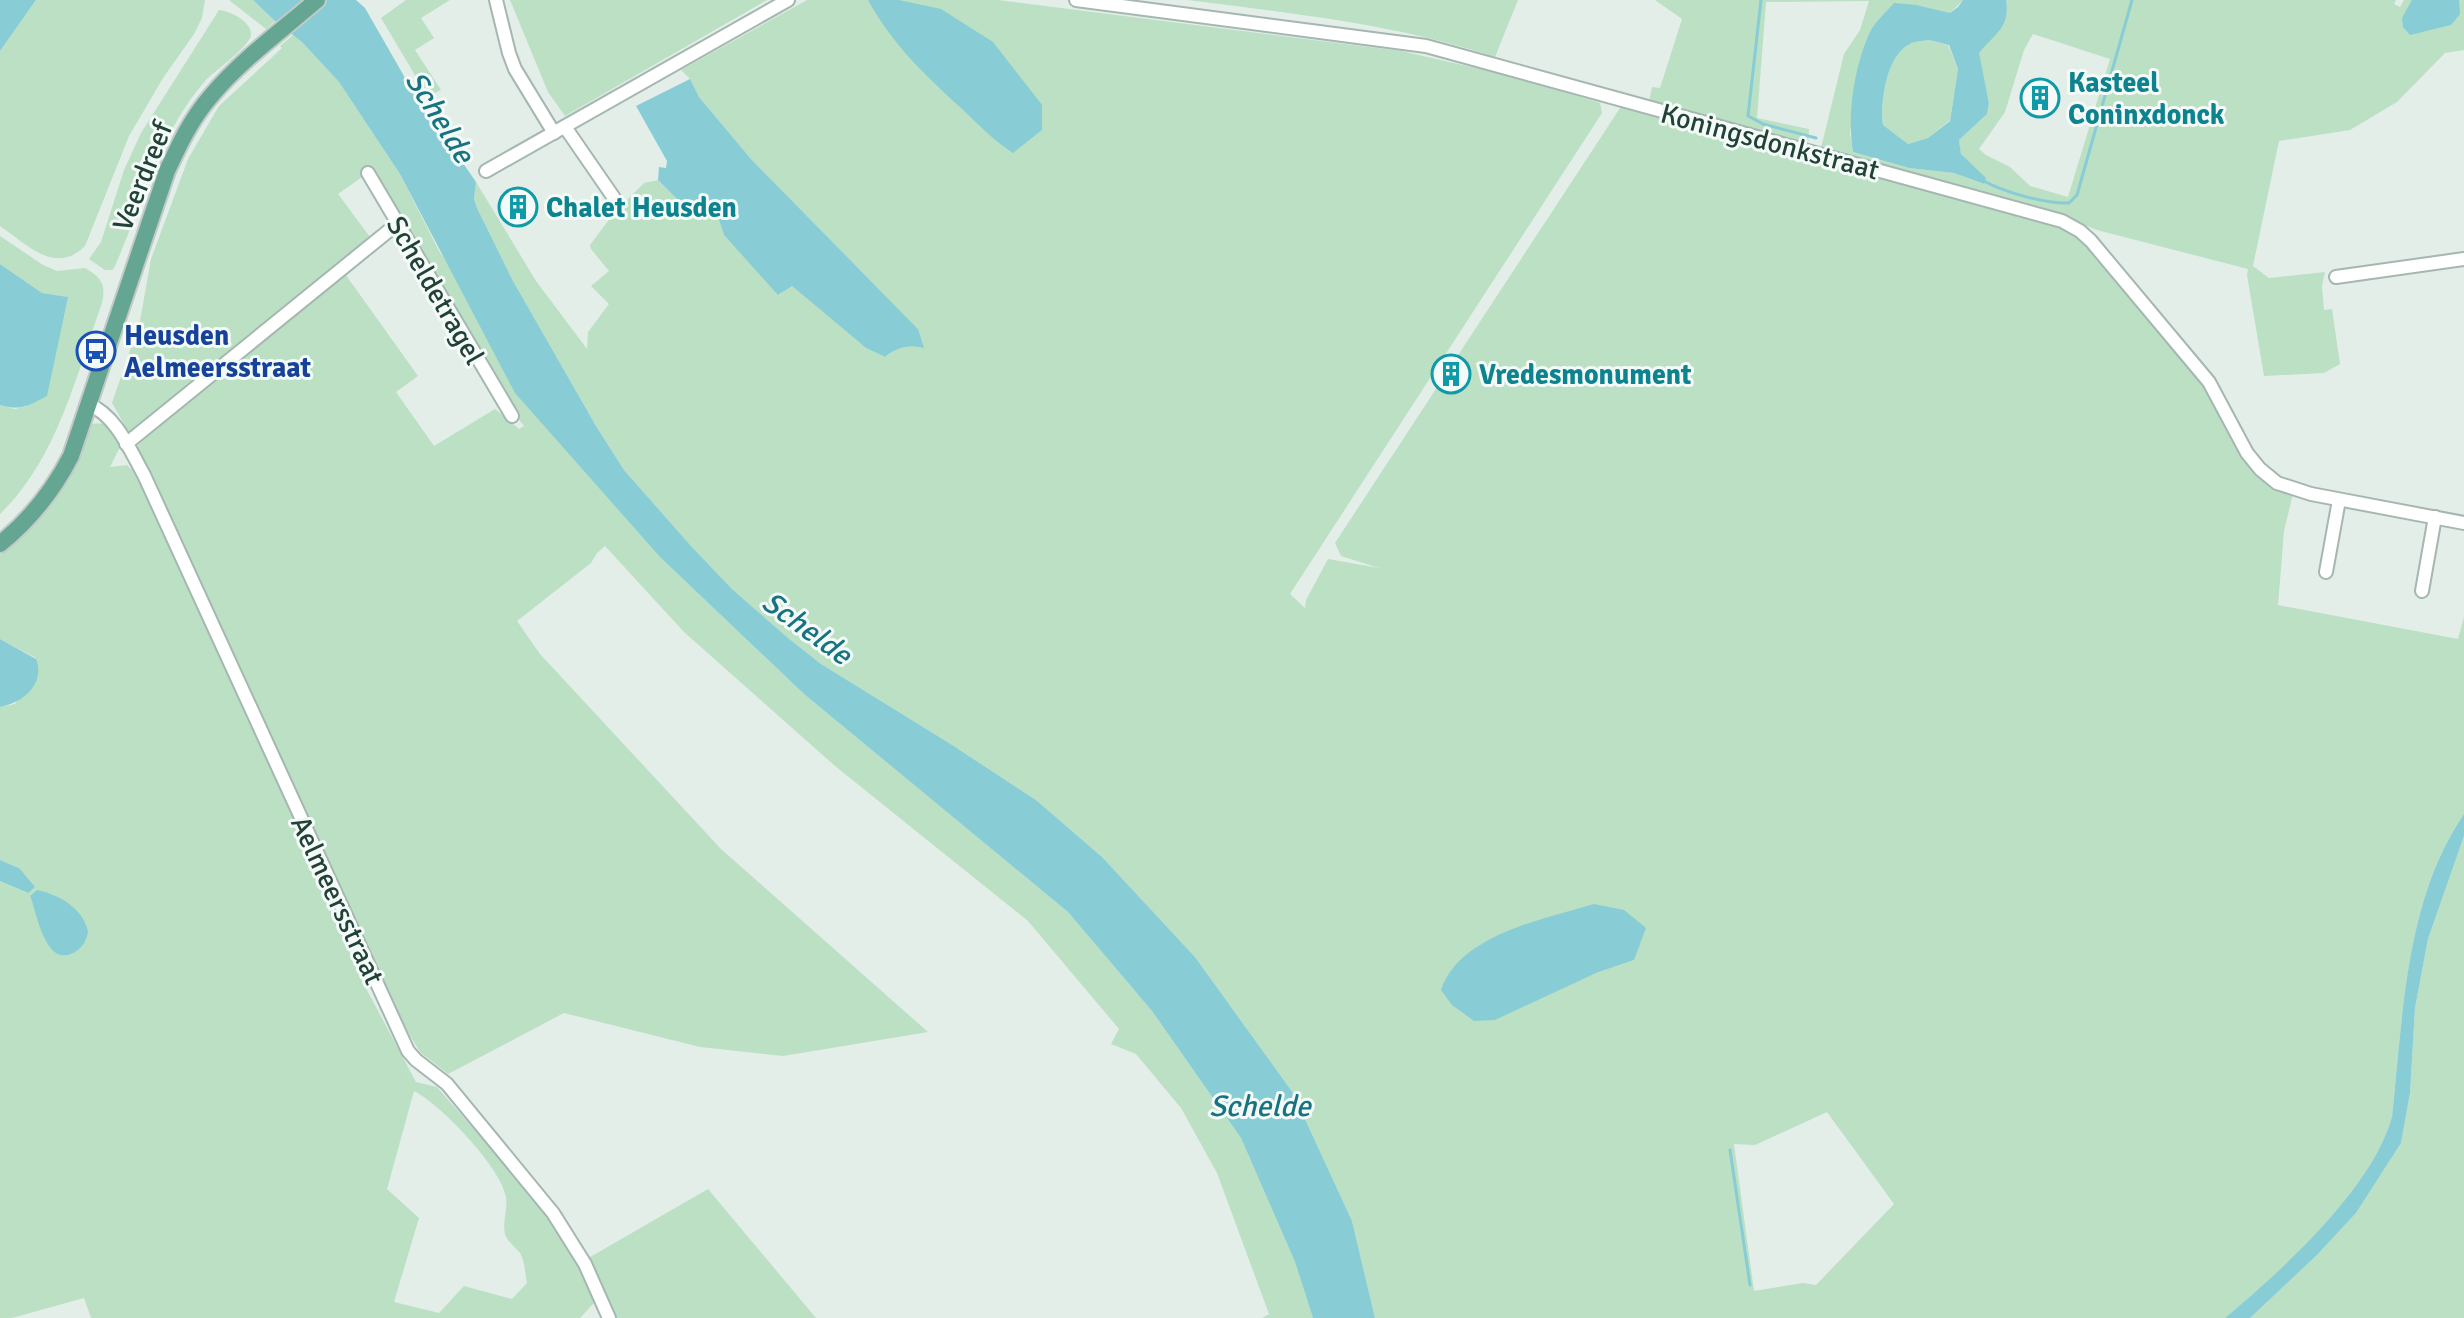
<svg xmlns="http://www.w3.org/2000/svg" width="2464" height="1318" font-family="Signika,sans-serif">
<style>
.green{fill:#bbe0c4;fill-rule:evenodd}
.water{fill:#88ccd6;fill-rule:evenodd}
.lines{fill:none;stroke-linecap:round;stroke-linejoin:round}
.stream{stroke:#88ccd6;stroke-width:3}
.minor-casing{stroke:#a5b7b0;stroke-width:16}
.major-casing{stroke:#c1cac7;stroke-width:20}
.minor{stroke:#fff;stroke-width:12}
.major{stroke:#65a693;stroke-width:16}
.labels{text-anchor:middle;stroke-width:6;stroke-linejoin:round;paint-order:stroke}
.culture-label{font-size:28px;font-weight:bold;fill:#0d838f;stroke:#f4faf7;text-anchor:start}
.street-label{font-size:28px;fill:#224137;stroke:#f4faf7}
.transit-label{font-size:28px;font-weight:bold;fill:#164399;stroke:#f4faf7;text-anchor:start}
.water-label{font-size:30px;font-style:italic;fill:#177381;stroke:#f4faf7}
</style>
<rect width="100%" height="100%" fill="#e3eee9"/>
<g class="green">
<path d="M36,0H205L202,18L194,34L163,78L129,136L85,246C55,276 27,244 0,226V51Z"/>
<polygon points="229,0 253,0 275,21 266,29"/>
<polygon points="406,0 450,0 421,18 434,38 415,50 441,90 428,97 381,18"/>
<polygon points="510,0 767,0 565,116 548,92"/>
<path d="M807,0H998L1401,51L1520,78L1600,103L1602,113L1290,594L1305,608L1306,600L1328,559L1379,568L1341,556L1335,543L1622,105L2070,229L2083,237L2204,385L2242,456L2293,494L2284,531L2278,605L2458,639L2464,617V814C2405,900 2403,1016 2392,1117C2372,1190 2282,1270 2225,1318H1375L1352,1221L1293,1093L1195,957L1102,857L1036,800L949,743L821,664L788,638L732,589L691,546L624,470L596,426L513,281L477,208L474,199L476,182L536,281L587,349L588,332L609,304L591,286L609,271L591,249L590,245L614,213L644,183L658,180L693,215L719,220L724,235L779,295L791,285L866,348L885,357L902,346L912,345L918,329L751,159L699,97L690,79L681,70ZM1624,910L1634,960L1596,973ZM1827,1112L1894,1204L1816,1285L1803,1283L1754,1291L1734,1144L1755,1145Z"/>
<path d="M1187,0H1518L1495,57C1397,24 1290,13 1187,0Z"/>
<path d="M1655,0H1963L1950,13L1917,5L1857,74L1850,133L1853,152L1909,168L1954,173L1983,184L1985,178L1961,154L1959,140L1987,114L1989,102L1978,53C1994,34 2011,28 2006,0H2396L2394,4L2400,7L2404,0H2464V50L2445,53L2397,102L2350,130L2279,141L2253,266L2269,278L2325,272L2322,286L2324,310L2332,309L2340,364L2324,373L2264,376L2247,275L2248,269L2097,230L2074,221L1821,148L1844,54L1860,30L1869,1L1766,2L1757,118L1809,129L1808,146L1649,102L1652,87L1660,88L1682,19ZM2033,34L2110,59L2068,197L2030,186L2010,167L1986,155L1979,149L2005,112L2024,50Z"/>
<path d="M219,10C230,11 251,21 251,34C252,45 214,71 205,81C158,135 143,204 114,268L112,270H105L89,259L101,242L124,170L141,133Z"/>
<path d="M293,35L302,42L339,82L400,174L439,251L661,558L804,694L1068,912L1152,1011L1241,1138L1295,1262L1313,1318H1262L1269,1314L1217,1173L1181,1108L1136,1054L1111,1044L1119,1029L1028,921L835,766L684,632L605,546L597,553L591,563L517,621L540,654L721,849L928,1032L783,1056L700,1047L564,1013L448,1074L420,1052L411,1037L394,1006L335,879L322,886L360,977L416,1082L437,1087L543,1208L578,1264L708,1189L816,1318H601L594,1303L580,1318H91L84,1298L12,1318H0V881L27,893L19,868L0,860V707L15,704L36,658L0,639V555C12,544 26,534 37,522C64,494 79,459 92,424C108,420 113,433 121,445L110,467L127,465L135,473L145,466L138,454L137,447L143,439L343,271L418,376L396,392L434,446L495,409L519,429L524,426L506,402L372,170L338,194L373,241L131,436L112,403L140,321L151,259L188,159L219,106L282,48L280,46ZM52,894L66,902L74,909L65,956C41,945 40,918 30,896ZM414,1091C440,1104 501,1167 506,1197C508,1209 502,1222 505,1234C508,1243 515,1246 520,1253C525,1261 525,1274 527,1283L512,1299L464,1286L439,1313L394,1302L419,1218L387,1189Z"/>
<path d="M1929,40L1948,45L1958,69L1950,120L1928,138L1908,144L1883,125C1880,103 1886,55 1910,44C1915,41 1923,41 1929,40Z"/>
<path d="M0,236L43,265L57,271L85,268C102,278 106,284 102,303C76,376 57,459 0,514V405L15,409L27,406L67,297L42,293L0,264Z"/>
<polygon points="2464,836 2464,1318 2250,1318 2317,1255 2356,1213 2401,1143 2410,1093 2415,1008 2428,939"/>
</g>
<g class="water">
<polygon points="0,0 36,0 0,51"/>
<polygon points="253,0 356,0 365,8 408,83 476,182 474,199 477,208 513,281 596,426 624,470 691,546 732,589 788,638 821,664 949,743 1036,800 1102,857 1195,957 1293,1093 1352,1221 1375,1318 1313,1318 1295,1262 1241,1138 1152,1011 1068,912 804,694 661,558 515,393 400,174 339,82 302,42 275,21"/>
<path d="M868,0H899L941,9L993,42L1042,105V130L1013,153C993,140 978,124 961,108C924,74 893,45 868,0Z"/>
<path d="M1963,0H2006C2011,28 1994,34 1979,53L1989,103L1987,114L1959,140L1961,154L1986,178L1984,184L1954,173L1909,168L1853,152C1847,114 1854,67 1870,32C1875,22 1886,12 1894,3L1917,5L1950,13L1958,7ZM1929,40L1949,45L1958,69L1950,121L1928,138L1908,144L1883,125C1880,103 1886,55 1910,44C1915,41 1923,41 1929,40Z"/>
<polygon points="2412,0 2459,0 2460,14 2451,25 2410,35 2403,27 2402,18"/>
<path d="M690,79L699,97L751,159L918,329L924,348C908,344 898,347 885,357L866,348L792,286L778,295L724,235L719,220L693,215L658,180L659,167L666,168L667,161L636,106Z"/>
<path d="M0,264L42,293L68,297L47,396C28,406 21,411 0,405Z"/>
<path d="M0,639L36,659C46,684 22,703 0,707Z"/>
<path d="M2464,814V836L2428,939L2415,1008L2410,1093L2401,1143L2356,1213L2317,1255L2250,1318H2225C2282,1270 2372,1189 2392,1117C2403,1016 2405,900 2464,814Z"/>
<polygon points="0,860 19,868 35,887 28,893 0,881"/>
<path d="M37,890C59,894 84,909 88,932C86,941 83,947 75,952C45,970 37,912 30,896Z"/>
<path d="M1594,904L1624,910L1646,928L1634,960L1596,973L1495,1020L1474,1021L1452,1005L1441,990C1459,935 1544,919 1594,904Z"/>
</g>
<g class="lines">
<g class="stream">
<polyline points="1761,0 1748,116 1763,124 1816,138"/>
<path d="M1982,180C2003,192 2045,204 2069,203L2077,195L2132,0"/>
<polyline points="1730,1150 1750,1285"/>
</g>
<g class="minor-casing">
<g id="minor">
<polyline points="496,0 509,53 515,69 554,133"/>
<polyline points="1076,0 1426,46 2062,221 2080,231 2091,241 2209,382 2247,453 2260,469 2277,483 2311,494 2464,523"/>
<polyline points="565,127 614,198"/>
<polyline points="486,171 788,0"/>
<polyline points="368,173 512,416"/>
<polyline points="2336,277 2464,259"/>
<path d="M88,404C116,415 130,450 144,475L408,1051L416,1060L447,1084L553,1213L585,1264L609,1318"/>
<polyline points="126,444 397,224"/>
<polyline points="2326,572 2339,500"/>
<polyline points="2422,591 2435,517"/>
</g>
</g>
<g class="major-casing">
<path id="major" d="M0,544C31,519 53,491 71,456L167,171C179,145 191,119 211,96C241,60 281,31 317,0"/>
</g>
<use href="#minor" class="minor"/>
<use href="#major" class="major"/>
</g>
<defs>
<g id="building-ring" transform="scale(2)"><circle r="9.5" fill="#f4faf7" stroke="#0f9aa8" stroke-width="1.5"/><path d="M-4-6H4V6H1V3H-1V6H-4ZM-2.5-4.3h1.7v1.8h-1.7ZM.8-4.3h1.7v1.8H.8ZM-2.5-1h1.7V.8h-1.7ZM.8-1h1.7V.8H.8Z" fill="#0f9aa8"/></g>
<g id="bus-ring" transform="scale(2)"><circle r="9.5" fill="#f4faf7" stroke="#1a4fb4" stroke-width="1.5"/><path d="M-5-6H5V4H4V6H2V4H-2V6H-4V4H-5ZM-3.5-4V0h7V-4ZM-3.5 1.2v1.5H-2V1.2ZM2 1.2v1.5H3.5V1.2Z" fill="#1a4fb4"/></g>
</defs>
<g fill-rule="evenodd">
<use href="#building-ring" x="2040" y="98"/>
<use href="#building-ring" x="518" y="207"/>
<use href="#bus-ring" x="96" y="351"/>
<use href="#building-ring" x="1451" y="374"/>
</g>
<g class="labels">
<g class="culture-label">
<text x="2068" y="92">Kasteel<tspan x="2068" dy="32">Coninxdonck</tspan></text>
<text x="546" y="217">Chalet Heusden</text>
<text x="1479" y="384">Vredesmonument</text>
</g>
<g class="street-label">
<text transform="translate(1770 141) rotate(15)" y="10">Koningsdonkstraat</text>
<text transform="translate(142 176) rotate(-68)" y="10">Veerdreef</text>
<text transform="translate(436 290) rotate(60)" y="10">Scheldetragel</text>
<text transform="translate(338 900) rotate(65)" y="10">Aelmeersstraat</text>
</g>
<g class="transit-label">
<text x="124" y="345">Heusden<tspan x="124" dy="32">Aelmeersstraat</tspan></text>
</g>
<g class="water-label">
<text transform="translate(440 117) rotate(58)" y="10">Schelde</text>
<text transform="translate(807 628) rotate(36)" y="10">Schelde</text>
<text x="1260" y="1116">Schelde</text>
</g>
</g>
</svg>
